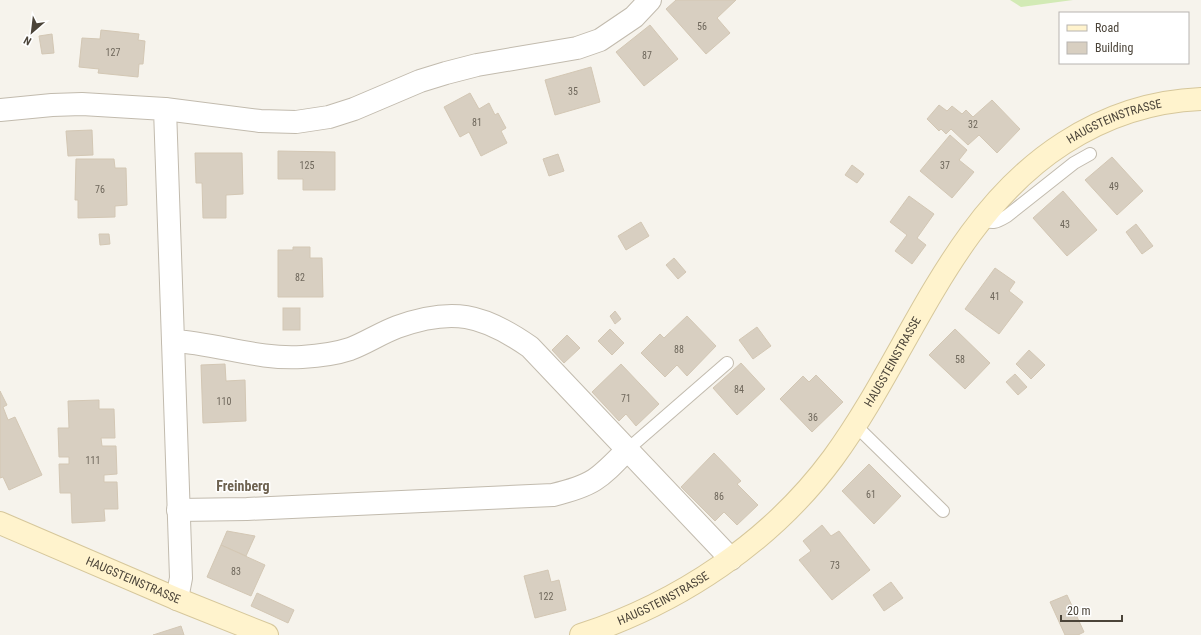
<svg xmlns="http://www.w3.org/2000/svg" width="1201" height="635" font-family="'Roboto Condensed',sans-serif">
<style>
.green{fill:#d2eab5}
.building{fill:#d8cfc1;stroke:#d3c7b4}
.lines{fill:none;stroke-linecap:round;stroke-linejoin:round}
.lane-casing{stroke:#c2bbae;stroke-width:14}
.street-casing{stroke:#c2bbae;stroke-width:24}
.secondary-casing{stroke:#d6c79b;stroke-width:24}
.lane{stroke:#fff;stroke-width:12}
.street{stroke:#fff;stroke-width:22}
.secondary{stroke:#fff3cd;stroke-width:22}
.labels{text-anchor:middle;stroke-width:3;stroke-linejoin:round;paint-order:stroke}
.number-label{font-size:10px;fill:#6e675b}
.street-label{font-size:12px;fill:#4b4439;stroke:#fff}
.quarter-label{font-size:14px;font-weight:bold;fill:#6e6250;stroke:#fff}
</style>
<rect width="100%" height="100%" fill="#f6f3ec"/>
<polygon class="green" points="1010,0 1073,0 1021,7"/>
<g class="building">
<polygon points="676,0 736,0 717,18 730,33 706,54 666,9"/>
<polygon points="650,25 678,59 644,86 616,52"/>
<polygon points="101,30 139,34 138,40 145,41 143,64 139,64 138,77 98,73 99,69 79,67 82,38 100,39"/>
<polygon points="52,34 54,53 42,54 39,36"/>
<polygon points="591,67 600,102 555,115 545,80"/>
<polygon points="470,93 479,109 489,103 495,115 498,113 506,128 501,131 507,143 481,156 469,132 460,137 444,107"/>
<polygon points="992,100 1020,129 997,153 979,135 968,145 951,129 946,134 941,129 939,131 927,119 939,105 947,111 952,106 962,114 966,110 973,117"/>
<polygon points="92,130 93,155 68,156 66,131"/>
<polygon points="950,135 967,150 959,160 974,172 952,198 920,171"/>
<polygon points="278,151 335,152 335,190 303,190 303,179 278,179"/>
<polygon points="195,153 242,153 243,194 226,195 226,218 203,218 202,183 196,183"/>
<polygon points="558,154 564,171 549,176 543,159"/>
<polygon points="1112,157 1143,191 1117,215 1085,180"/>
<polygon points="76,159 114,159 115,168 126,168 127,205 115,206 115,217 78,218 78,200 75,200"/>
<polygon points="852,165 864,174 857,183 845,175"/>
<polygon points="1063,191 1097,230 1067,256 1033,218"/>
<polygon points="909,196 934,214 917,238 926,245 912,264 895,251 907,235 890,222"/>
<polygon points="641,222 649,236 626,250 618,236"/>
<polygon points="1136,224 1153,246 1142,254 1126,232"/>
<polygon points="99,234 109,234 110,244 100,245"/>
<polygon points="293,247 310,247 310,258 322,258 323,297 278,297 278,250 293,250"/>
<polygon points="674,258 686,272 678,279 666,265"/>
<polygon points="995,268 1015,282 1009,291 1023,302 999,334 965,309"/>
<rect x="283" y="308" width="17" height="22"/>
<polygon points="615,311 621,319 615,324 610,316"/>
<polygon points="687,316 716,346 687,376 677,365 665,377 641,353 660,334 664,338"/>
<polygon points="757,327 771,346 753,359 739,340"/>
<polygon points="610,329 624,343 612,355 598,341"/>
<polygon points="955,329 990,363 965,389 929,355"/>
<polygon points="567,335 580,348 564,363 552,350"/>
<polygon points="1029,350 1045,365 1031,379 1016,364"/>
<polygon points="741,363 765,389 737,415 713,388"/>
<polygon points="225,364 226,381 245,380 246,421 203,423 201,365"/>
<polygon points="621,364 659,404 636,426 626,414 619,421 592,392"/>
<polygon points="1015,374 1027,387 1018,395 1006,382"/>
<polygon points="816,375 843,402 812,432 780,399 803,376 809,382"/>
<polygon points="0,391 7,405 3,407 8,420 15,417 42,475 9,490 3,477 0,478"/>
<polygon points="99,400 99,409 114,409 115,438 101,438 102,446 116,446 117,474 104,475 104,482 117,482 118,509 104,509 105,521 72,523 71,493 60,493 59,464 69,464 69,457 59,457 58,428 69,428 68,401"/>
<polygon points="714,453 741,481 737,484 758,505 737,525 724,512 715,521 681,487"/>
<polygon points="869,464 901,496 874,524 842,491"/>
<polygon points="822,525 831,536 839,531 870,570 832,600 799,560 811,551 803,541"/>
<polygon points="227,531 255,536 246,556 221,545"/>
<polygon points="221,545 265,565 251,596 207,577"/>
<polygon points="548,570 551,582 559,580 566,610 535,618 524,576"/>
<polygon points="891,582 903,598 884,611 873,595"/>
<polygon points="257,593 294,610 288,623 251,606"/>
<polygon points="1067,595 1084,632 1078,635 1065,635 1050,602"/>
<polygon points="181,626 184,635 153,635"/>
</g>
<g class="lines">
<g class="lane-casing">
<g id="lane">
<path d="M982,218C992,225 997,222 1007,216L1074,163L1090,154"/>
<polyline points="855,425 943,511"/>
<polyline points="628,449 727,363"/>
</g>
</g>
<g class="street-casing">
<g id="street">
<polyline points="165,109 260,121 296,122 329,117 354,109 420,81 446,73 477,65 577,48 600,40 634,17 650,0"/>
<path d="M0,110L52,105L82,104L165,109L173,341C216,343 258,360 302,357C318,356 335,354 350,349C366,343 381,333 397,327C452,307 483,314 530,347L731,559"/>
<polyline points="173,341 181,578 177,599"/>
<path d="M178,510L247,509L553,495C594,485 599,479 628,449"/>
</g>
</g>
<g class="secondary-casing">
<g id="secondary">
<path id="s1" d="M0,523L177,599L267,635"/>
<path id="s2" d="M581,635C679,603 771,542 833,458C910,353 950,216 1064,143C1106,116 1151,101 1201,99"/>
</g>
</g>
<use href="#lane" class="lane"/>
<use href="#street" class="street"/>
<use href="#secondary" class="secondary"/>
</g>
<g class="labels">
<g class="number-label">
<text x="702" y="30">56</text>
<text x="113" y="56">127</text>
<text x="647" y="59">87</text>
<text x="573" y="95">35</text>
<text x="477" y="126">81</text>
<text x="973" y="128">32</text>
<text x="307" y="169">125</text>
<text x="945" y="169">37</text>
<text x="1114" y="190">49</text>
<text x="100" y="193">76</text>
<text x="1065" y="228">43</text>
<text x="300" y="281">82</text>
<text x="995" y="300">41</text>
<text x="679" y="353">88</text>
<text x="960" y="363">58</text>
<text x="739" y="393">84</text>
<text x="626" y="402">71</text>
<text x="224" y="405">110</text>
<text x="813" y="421">36</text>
<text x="93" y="464">111</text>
<text x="871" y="498">61</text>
<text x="719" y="500">86</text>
<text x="835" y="569">73</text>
<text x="236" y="575">83</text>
<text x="546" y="600">122</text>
</g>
<g class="street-label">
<text dy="4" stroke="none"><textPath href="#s2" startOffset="762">HAUGSTEINSTRASSE</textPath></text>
<text dy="4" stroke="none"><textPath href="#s2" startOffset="426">HAUGSTEINSTRASSE</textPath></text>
<text dy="4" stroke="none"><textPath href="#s1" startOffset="145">HAUGSTEINSTRASSE</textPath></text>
<text dy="4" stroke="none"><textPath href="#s2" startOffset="90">HAUGSTEINSTRASSE</textPath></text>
</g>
<g class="quarter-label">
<text x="243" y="491">Freinberg</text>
</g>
</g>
<rect x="1059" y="12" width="130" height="52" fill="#ffffff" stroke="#b7b4b0"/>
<rect x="1067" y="25" width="20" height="6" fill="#fff3cd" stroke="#b7b4b0"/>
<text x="1095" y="32" font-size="12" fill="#4b4439">Road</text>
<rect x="1067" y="42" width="20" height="12" fill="#d8cfc1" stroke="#b7b4b0"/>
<text x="1095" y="52" font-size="12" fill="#4b4439">Building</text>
<g transform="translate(32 32) rotate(208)" stroke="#ffffff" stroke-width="3" paint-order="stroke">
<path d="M0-3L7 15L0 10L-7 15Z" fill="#4b4439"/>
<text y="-6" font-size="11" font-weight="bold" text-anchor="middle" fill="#4b4439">N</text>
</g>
<path d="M1061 615v6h61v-6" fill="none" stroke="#4b4439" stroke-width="2"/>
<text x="1067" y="615" font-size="12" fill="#4b4439" stroke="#ffffff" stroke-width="3" paint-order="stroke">20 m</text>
</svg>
